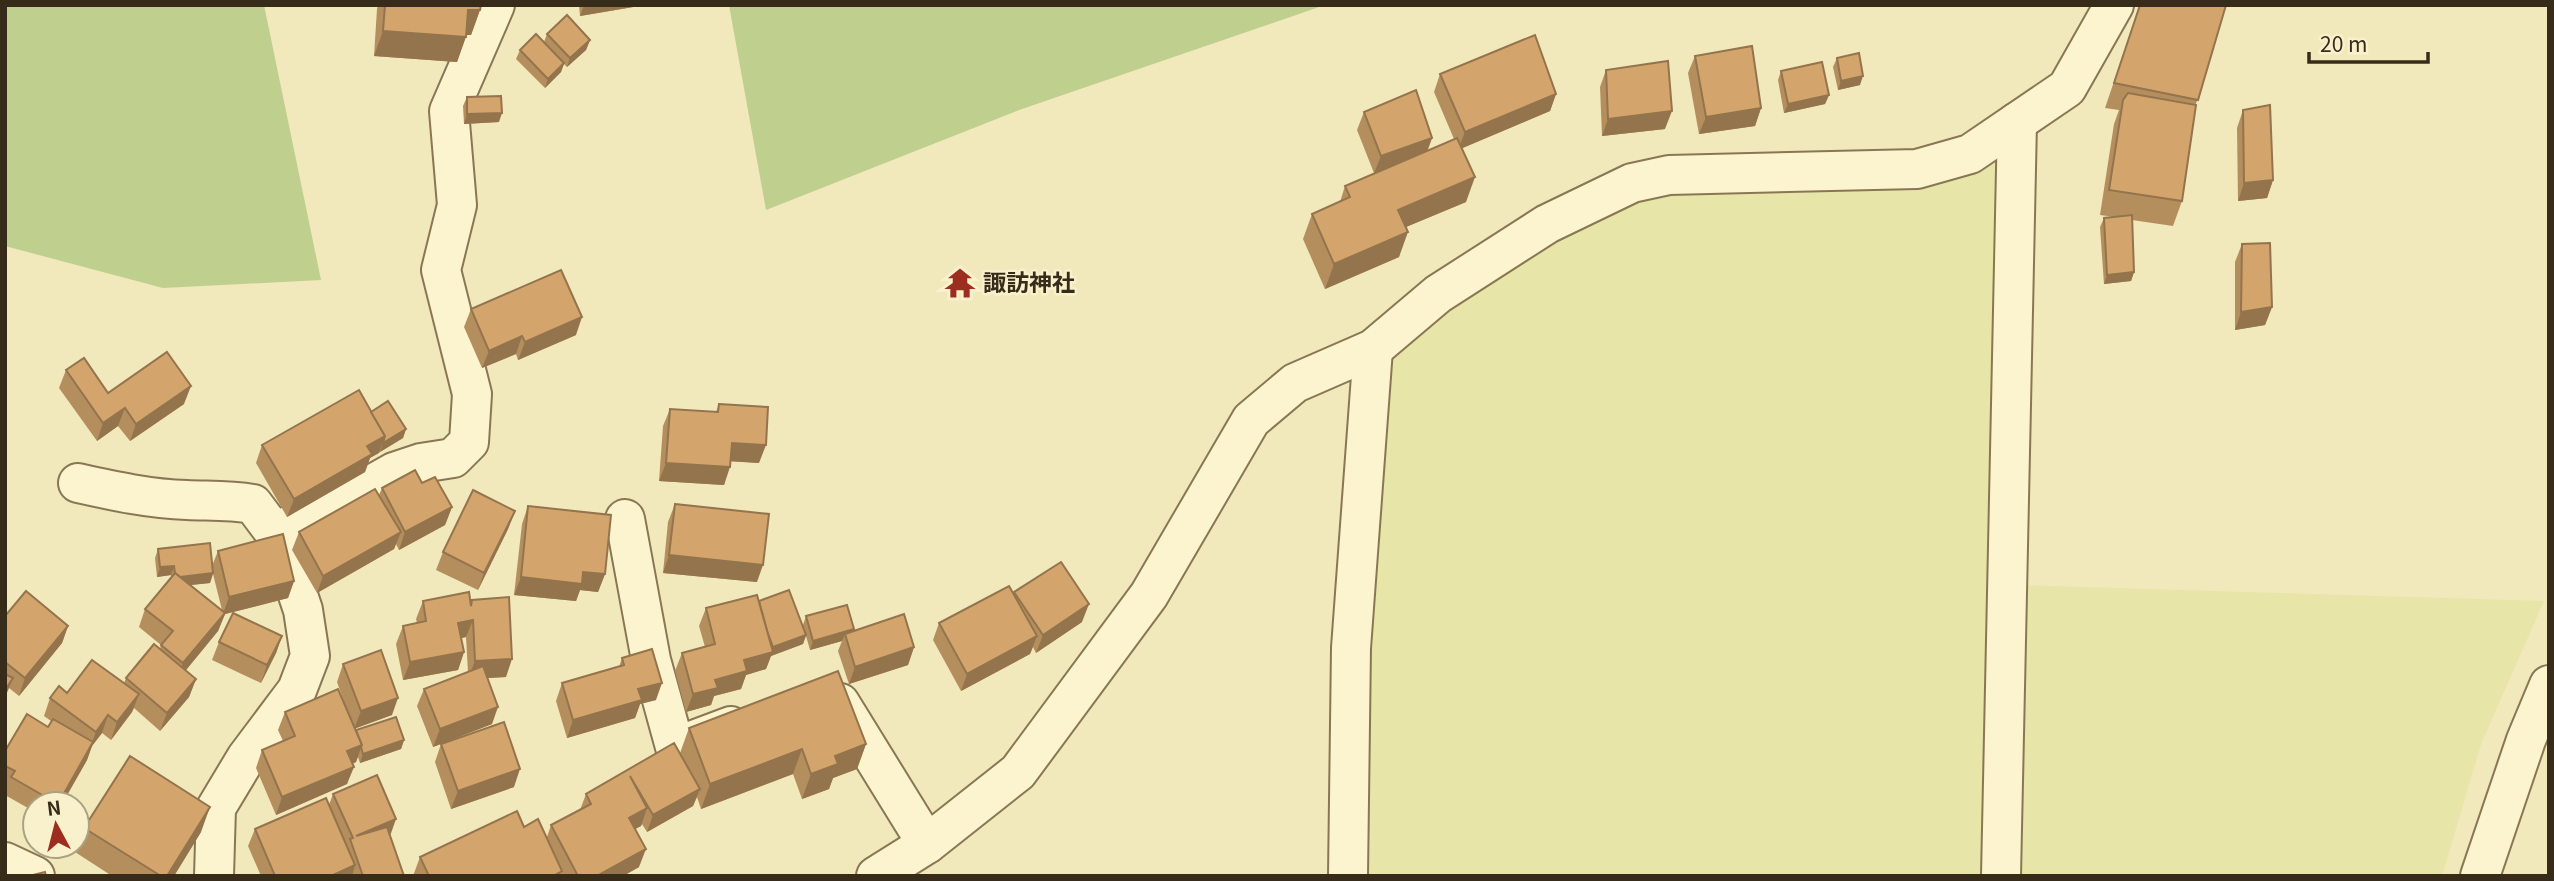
<svg xmlns="http://www.w3.org/2000/svg" width="2554" height="881" font-family="Georgia,'Noto Sans JP',serif">
<style>
.farmland{fill:#e7e5a8}
.green{fill:#bfcf8e}
.lines{fill:none;stroke-linecap:round;stroke-linejoin:round}
.minor-casing{stroke:#897754;stroke-width:42}
.minor{stroke:#fcf4ce;stroke-width:38}
.wall{fill:#b58e5e;fill-rule:evenodd}
.shaded-wall{fill:#94744c}
.building{fill:#d3a56d;stroke:#94744c;stroke-width:2}
.labels{text-anchor:middle;stroke-width:5;stroke-linejoin:round;paint-order:stroke}
.poi-label{font-size:23px;font-weight:bold;fill:#372c1a;stroke:#f8f1cb;text-anchor:start}
</style>
<rect width="100%" height="100%" fill="#f1e8bb"/>
<g class="farmland">
<polygon points="2009,136 1994,876 1366,876 1380,358 1444,303 1633,195"/>
<polygon points="2012,585 2544,601 2481,744 2442,876 2009,876"/>
</g>
<g class="green">
<polygon points="5,5 264,5 321,280 163,288 5,246"/>
<polygon points="729,5 1325,5 1022,109 766,210"/>
</g>
<g class="lines">
<g class="minor-casing">
<g id="minor">
<path d="M78,483C114,491 150,499 187,500C210,501 230,500 253,504L274,532L289,568L303,610L310,656L297,690L246,758L216,808L214,876"/>
<polyline points="625,519 651,660 675,747 731,726"/>
<polyline points="274,532 330,508 394,472 421,463 453,458 469,442 472,394 441,270 457,205 449,111 495,5"/>
<polyline points="840,703 927,844"/>
<polyline points="5,862 35,876"/>
<polyline points="876,876 927,844 1018,772 1149,595 1251,420 1295,383 1373,349 1438,294 1547,224 1632,183 1669,175 1917,169 1970,154 2067,88 2114,5"/>
<polyline points="1348,876 1351,648 1373,349"/>
<polyline points="2001,876 2017,122"/>
<polyline points="2480,876 2526,740 2549,685"/>
</g>
</g>
<use href="#minor" class="minor"/>
</g>
<g class="wall">
<polygon points="378,5 481,5 480,10 471,35 466,35 457,62 374,56 377,9"/>
<polygon points="579,5 645,5 580,16"/>
<polygon points="2140,5 2226,5 2195,107 2182,201 2173,226 2132,220 2134,272 2131,281 2104,284 2100,227 2104,218 2115,217 2100,215 2114,124 2119,110 2105,108"/>
<polygon points="547,34 590,40 586,50 567,67 564,64 561,72 545,88 516,59 520,50 544,42"/>
<polygon points="1695,56 1761,108 1755,126 1699,134 1688,73"/>
<polygon points="1837,58 1860,85 1838,90 1833,67"/>
<polygon points="1606,70 1665,129 1602,136 1600,87"/>
<polygon points="1781,71 1829,95 1825,104 1784,113 1778,80"/>
<polygon points="1440,74 1556,94 1550,111 1462,148 1466,202 1406,227 1399,257 1325,289 1303,239 1312,214 1340,202 1345,186 1374,173 1357,130 1364,112 1432,138 1427,151 1454,139 1434,92"/>
<polygon points="467,97 499,122 464,124 463,106"/>
<polygon points="2243,110 2273,180 2267,198 2238,201 2237,128"/>
<polygon points="2242,244 2272,307 2265,325 2235,330 2235,262"/>
<polygon points="471,309 576,335 518,360 516,354 482,368 464,327"/>
<polygon points="66,370 108,393 184,404 130,441 118,426 97,441 59,388"/>
<polygon points="719,404 759,463 731,461 724,485 659,481 663,426 670,409 716,412"/>
<polygon points="371,412 406,429 403,438 370,458 365,472 287,517 256,463 262,445"/>
<polygon points="422,483 452,507 445,525 399,550 396,544 394,549 317,593 292,550 299,532 379,495 382,488"/>
<polygon points="675,504 757,582 663,573 668,522"/>
<polygon points="528,506 605,574 598,592 580,590 576,601 514,595 522,524"/>
<polygon points="515,511 508,529 478,590 436,570 443,552"/>
<path d="M158,549L212,566L218,551L294,581L288,598L225,614L218,631L186,670L196,679L189,697L160,731L134,708L132,712L111,740L102,733L92,746L87,760L62,804H35V812L5,795L7,788L5,787V751L48,727L51,721L44,716L50,698L67,693L124,683L126,678L160,649L161,645L139,627L145,609L171,577V575L157,577L155,558ZM213,574L222,610L190,585L210,583Z"/>
<polygon points="1014,592 1082,622 1036,653 1033,647 1030,654 961,691 933,640 939,623 1014,594"/>
<polygon points="472,600 506,677 488,678 492,724 433,747 417,706 424,689 468,672 466,637 461,638 464,652 458,670 403,680 396,644 403,626 417,623 416,619 423,601 471,603"/>
<polygon points="706,608 803,625 806,616 854,631 914,647 908,665 849,684 838,651 842,641 810,650 806,636 803,644 771,656 766,669 746,675 741,689 714,696 711,705 686,712 675,671 682,653 705,647 699,626"/>
<polygon points="5,616 68,626 62,643 19,696 9,688 5,697"/>
<polygon points="282,636 276,653 261,683 212,660 219,642"/>
<polygon points="622,658 656,700 640,704 635,718 567,738 556,701 562,683 619,667"/>
<polygon points="343,664 392,715 355,728 356,730 404,740 401,749 360,763 358,757 356,762 352,764 347,784 276,815 256,768 262,750 283,741 278,730 285,712 348,713 337,682"/>
<polygon points="689,728 866,744 857,769 833,778 829,789 802,799 793,774 701,809 697,797 693,806 647,832 642,824 641,826 635,829 639,867 623,876 562,876 561,874 561,876 413,876 420,857 524,827 547,837 551,825 580,810 586,794 682,756 680,753"/>
<polygon points="441,744 514,787 451,809 435,762"/>
<polygon points="333,794 390,836 404,876 261,876 248,846 255,829 329,805"/>
<polygon points="84,828 201,832 174,876 112,876 75,852"/>
</g>
<g class="shaded-wall">
<polygon points="584,5 645,5 580,16"/>
<polygon points="468,10 480,10 471,35 459,35"/>
<polygon points="383,31 466,37 457,62 374,56"/>
<polygon points="590,40 586,50 567,67 570,58"/>
<polygon points="564,63 561,72 545,88 548,79"/>
<polygon points="1863,76 1860,85 1838,90 1841,81"/>
<polygon points="1556,94 1550,111 1458,150 1465,132"/>
<polygon points="1829,95 1825,104 1784,113 1788,104"/>
<polygon points="1761,108 1755,126 1699,134 1706,117"/>
<polygon points="1672,111 1665,129 1602,136 1608,119"/>
<polygon points="502,113 499,122 464,124 467,114"/>
<polygon points="1432,138 1426,155 1374,173 1381,156"/>
<polygon points="1475,177 1466,202 1389,234 1398,210"/>
<polygon points="2273,180 2267,198 2238,201 2244,183"/>
<polygon points="1408,232 1399,257 1325,289 1334,264"/>
<polygon points="2134,272 2131,281 2104,284 2107,275"/>
<polygon points="2272,307 2265,325 2235,330 2241,312"/>
<polygon points="582,317 576,335 518,360 525,342"/>
<polygon points="522,336 516,354 482,368 489,351"/>
<polygon points="191,386 184,404 130,441 136,424"/>
<polygon points="125,408 118,426 97,441 103,423"/>
<polygon points="406,429 403,438 380,452 383,443"/>
<polygon points="385,436 379,453 370,458 365,472 287,517 294,499 367,446"/>
<polygon points="732,443 766,445 759,463 725,461"/>
<polygon points="666,463 730,467 724,485 659,481"/>
<polygon points="452,507 445,525 399,550 405,532"/>
<polygon points="515,511 508,529 478,590 484,573"/>
<polygon points="401,532 394,549 317,593 323,576"/>
<polygon points="669,555 763,565 757,582 663,573"/>
<polygon points="174,566 171,575 157,577 160,567"/>
<polygon points="583,572 605,574 598,592 580,590 576,601 514,595 521,577"/>
<polygon points="213,573 210,583 172,587 176,578"/>
<polygon points="294,581 288,598 225,614 218,631 177,681 183,663 223,614 229,597"/>
<polygon points="1089,604 1082,622 1036,653 1043,635"/>
<polygon points="473,620 466,637 452,640 458,623"/>
<polygon points="68,626 62,643 19,696 25,678"/>
<polygon points="854,629 851,638 845,634 842,641 810,650 813,641"/>
<polygon points="806,635 803,644 771,656 766,669 746,675 741,689 714,696 711,705 686,712 693,694 715,680 744,660 771,652 773,647"/>
<polygon points="282,636 276,653 261,683 267,665"/>
<polygon points="1037,636 1030,654 961,691 967,674"/>
<polygon points="914,647 908,665 849,684 855,667"/>
<polygon points="464,652 458,670 403,680 410,662"/>
<polygon points="512,659 506,677 468,679 475,661"/>
<polygon points="13,678 5,697 5,690"/>
<polygon points="196,679 189,697 160,731 167,713"/>
<polygon points="662,683 656,700 640,704 635,718 567,738 573,720 638,689"/>
<polygon points="139,694 132,712 111,740 117,722"/>
<polygon points="398,698 392,715 354,729 361,711"/>
<polygon points="498,707 492,724 433,747 440,729"/>
<polygon points="108,715 102,733 92,746 87,760 62,804 58,804 89,750 96,732"/>
<polygon points="404,740 401,749 360,763 363,754"/>
<polygon points="866,744 857,769 833,778 829,789 802,799 811,774 835,756"/>
<polygon points="362,745 356,762 341,769 347,751"/>
<polygon points="802,749 793,774 701,809 710,784"/>
<polygon points="354,767 347,784 276,815 282,797"/>
<polygon points="520,769 514,787 451,809 458,791"/>
<polygon points="700,789 693,806 647,832 653,815"/>
<polygon points="210,807 201,832 174,876 167,876"/>
<polygon points="647,808 641,826 622,836 629,818"/>
<polygon points="396,819 390,836 356,836"/>
<polygon points="646,849 639,867 623,876 597,876"/>
<polygon points="355,865 352,876 331,876"/>
</g>
<g class="building">
<polygon points="385,5 481,5 480,10 468,10 466,37 383,31"/>
<polygon points="2140,5 2226,5 2198,100 2114,83"/>
<polygon points="567,15 590,40 570,58 547,34"/>
<polygon points="536,34 564,63 548,79 520,50"/>
<polygon points="1535,35 1556,94 1465,132 1440,74"/>
<polygon points="1752,46 1761,108 1706,117 1695,56"/>
<polygon points="1859,53 1863,76 1841,81 1837,58"/>
<polygon points="1668,61 1672,111 1608,119 1606,70"/>
<polygon points="1822,62 1829,95 1788,104 1781,71"/>
<polygon points="1416,90 1432,138 1381,156 1364,112"/>
<polygon points="2128,93 2196,105 2182,201 2109,190 2123,100"/>
<polygon points="501,96 502,113 467,114 467,97"/>
<polygon points="2270,105 2273,180 2244,183 2243,110"/>
<polygon points="1457,138 1475,177 1398,210 1408,232 1334,264 1312,214 1350,197 1345,186"/>
<polygon points="2132,215 2134,272 2107,275 2104,218"/>
<polygon points="2270,243 2272,307 2241,312 2242,244"/>
<polygon points="561,270 582,317 525,342 522,336 489,351 471,309"/>
<polygon points="167,352 191,386 136,424 125,408 103,423 66,370 84,358 108,393"/>
<polygon points="359,390 385,436 367,446 372,454 294,499 262,445"/>
<polygon points="388,401 406,429 383,443 385,436 371,412"/>
<polygon points="719,404 768,407 766,445 732,443 730,467 666,463 670,409 718,412"/>
<polygon points="415,470 422,483 435,477 452,507 405,532 382,488"/>
<polygon points="375,489 401,532 323,576 299,532"/>
<polygon points="473,490 515,511 484,573 443,552"/>
<polygon points="675,504 769,514 763,565 669,555"/>
<polygon points="528,506 611,515 605,574 583,572 582,584 521,577"/>
<polygon points="283,534 294,581 229,597 218,551"/>
<polygon points="210,543 213,573 180,577 175,573 174,566 160,567 158,549"/>
<polygon points="1061,562 1089,604 1043,635 1014,592"/>
<polygon points="175,573 225,613 183,663 161,645 173,631 145,609"/>
<polygon points="1009,586 1037,636 967,674 939,623"/>
<polygon points="789,590 806,635 773,647 767,631 759,601"/>
<polygon points="26,591 68,626 25,678 5,662 5,616"/>
<polygon points="469,592 471,606 472,600 509,597 512,659 475,661 473,620 458,623 464,652 410,662 403,626 426,621 423,601"/>
<polygon points="757,595 773,652 744,660 747,671 715,680 718,688 693,694 682,653 715,644 706,608"/>
<polygon points="847,605 854,629 813,641 806,616"/>
<polygon points="233,613 282,636 267,665 219,642"/>
<polygon points="904,614 914,647 855,667 845,634"/>
<polygon points="154,644 196,679 167,713 126,678"/>
<polygon points="652,649 662,683 638,689 642,700 573,720 562,683 624,665 622,658"/>
<polygon points="381,650 398,698 361,711 343,664"/>
<polygon points="92,660 139,694 117,722 108,715 96,732 50,698 59,686 67,693"/>
<polygon points="483,666 498,707 440,729 424,689"/>
<polygon points="838,671 866,744 835,756 838,764 811,774 802,749 710,784 689,728"/>
<polygon points="5,674 13,678 5,690"/>
<polygon points="338,689 362,745 347,751 354,767 282,797 262,750 295,736 285,712"/>
<polygon points="27,714 48,727 53,719 93,742 58,804 11,777 15,771 5,766 5,751"/>
<polygon points="396,717 404,740 363,754 361,747 362,745 356,730"/>
<polygon points="504,722 520,769 458,791 441,744"/>
<polygon points="674,743 700,789 653,815 630,776 647,808 629,818 646,849 597,876 578,876 551,825 591,804 586,794"/>
<polygon points="130,756 210,807 167,876 161,876 84,828"/>
<polygon points="377,775 396,819 356,836 387,827 404,876 363,876 350,839 353,838 333,794"/>
<polygon points="326,798 355,865 331,876 275,876 255,829"/>
<polygon points="517,811 524,827 538,819 562,871 553,876 429,876 420,857"/>
<polygon points="45,872 46,876 29,876"/>
</g>
<defs>
<g id="temple-bare" transform="scale(2.415)"><path d="M0-6L5-2H3V0L6.5 2.5H4V6H1.5V3h-3V6H-4V2.5H-6.5L-3 0V-2H-5Z" fill="#9d2e1f" stroke="#f8f1cb" stroke-width="2.5" paint-order="stroke"/></g>
</defs>
<g fill-rule="evenodd">
<use href="#temple-bare" x="960" y="283"/>
</g>
<g class="labels">
<g class="poi-label">
<text x="983" y="291">諏訪神社</text>
</g>
</g>
<rect width="2554" height="881" fill="none" stroke="#372c1a" stroke-width="14"/>
<g transform="translate(56 825) rotate(353)"><circle r="33" fill="#f8f1cb" stroke="#aba284" stroke-width="2"/>
<path d="M0-5L12 26L0 18L-12 26Z" fill="#9d2e1f"/>
<text y="-10" font-size="19" font-weight="bold" text-anchor="middle" fill="#372c1a">N</text>
</g>
<path d="M2309 52v10h119v-10" fill="none" stroke="#372c1a" stroke-width="3.5"/>
<text x="2320" y="52" font-size="21" fill="#372c1a" stroke="#f8f1cb" stroke-width="5" paint-order="stroke">20 m</text>
</svg>
